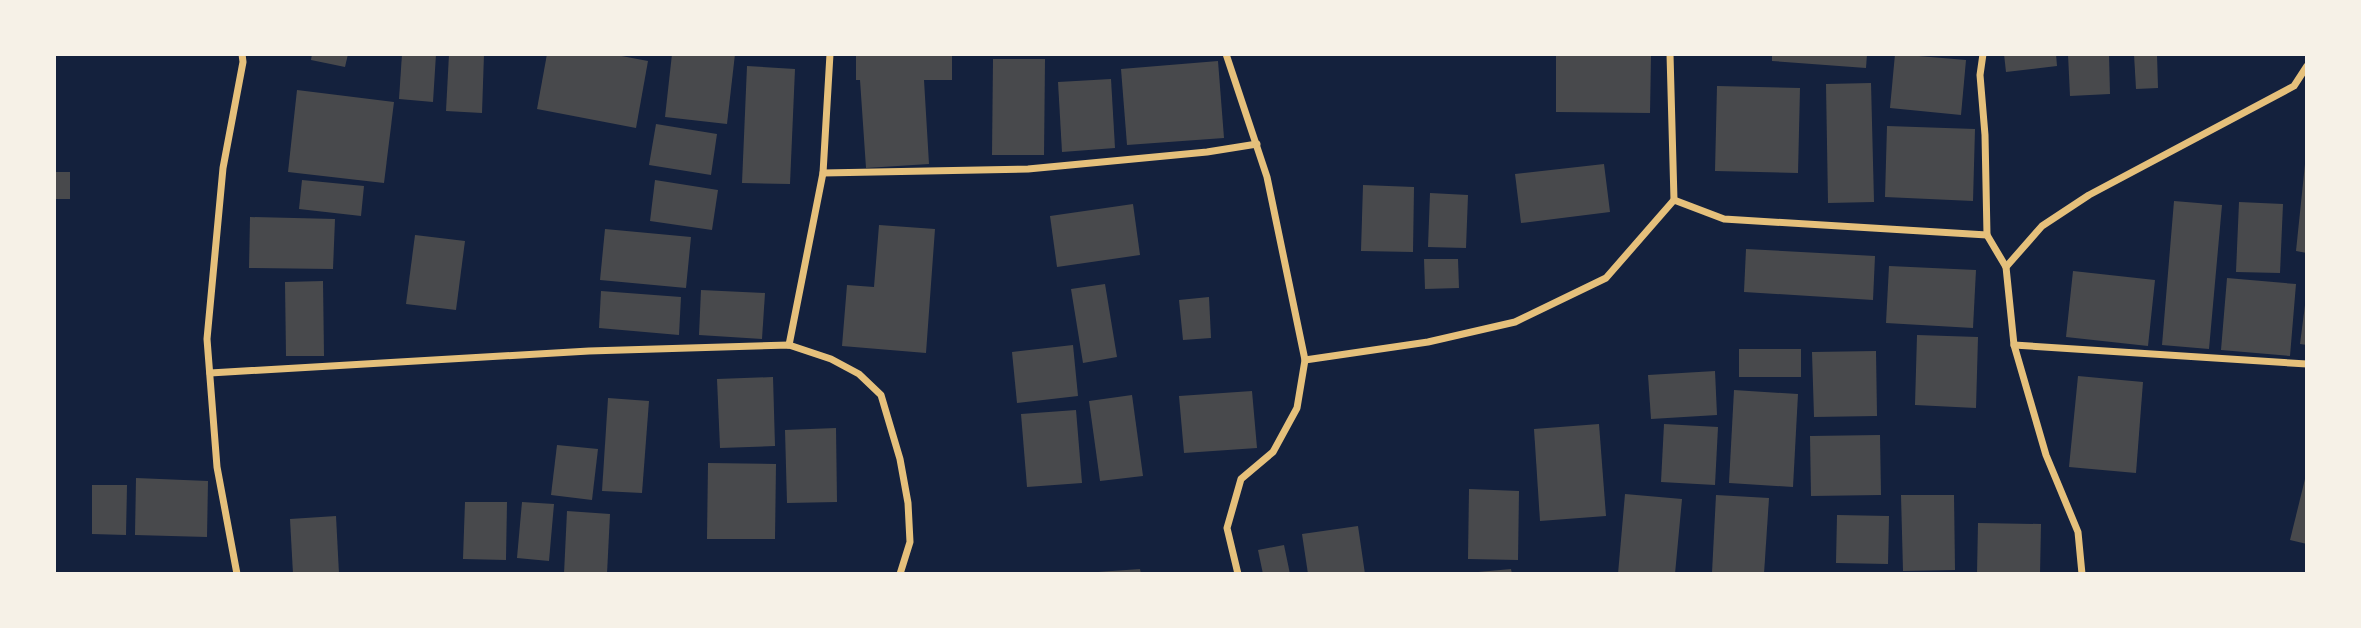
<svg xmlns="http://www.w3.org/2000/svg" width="2361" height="628" font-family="Lato,sans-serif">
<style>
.building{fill:#48494c}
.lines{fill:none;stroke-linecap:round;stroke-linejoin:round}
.minor{stroke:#e5c07b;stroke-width:7}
</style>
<rect width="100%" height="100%" fill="#14213d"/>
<g class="building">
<polygon points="312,54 348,54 345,67 311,60"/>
<polygon points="402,54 436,54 433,102 399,99"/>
<polygon points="449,54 484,54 482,113 446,111"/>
<polygon points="547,54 611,54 648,61 636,128 537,109"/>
<polygon points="672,54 735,54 727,124 665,117"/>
<polygon points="856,54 952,54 952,80 924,80 929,164 866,168 860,80 856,80"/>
<polygon points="1772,54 1867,54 1866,68 1772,61"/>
<polygon points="1895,54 1966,60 1961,115 1890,108"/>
<polygon points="2004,54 2056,54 2057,66 2006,72"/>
<polygon points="2068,54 2109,54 2110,94 2070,96"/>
<polygon points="2134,54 2157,54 2158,88 2136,89"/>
<polygon points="1556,56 1651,56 1650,113 1556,112"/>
<polygon points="993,59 1045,59 1044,155 992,155"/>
<polygon points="1218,61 1224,138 1127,145 1121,69"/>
<polygon points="747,66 795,69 790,184 742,183"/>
<polygon points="1111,79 1115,148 1062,152 1058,82"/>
<polygon points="1871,83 1874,202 1828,203 1826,84"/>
<polygon points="1717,86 1800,88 1798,173 1715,171"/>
<polygon points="297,90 394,102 384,183 288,172"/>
<polygon points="656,124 717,134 711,175 649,165"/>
<polygon points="1887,126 1975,129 1973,201 1885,197"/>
<polygon points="1604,164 1610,212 1521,223 1515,174"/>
<polygon points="2305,164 2307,164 2307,253 2296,251"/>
<rect x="54" y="172" width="16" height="27"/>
<polygon points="302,180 364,186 361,216 299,209"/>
<polygon points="655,180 718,190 712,230 650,221"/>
<polygon points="1363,185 1414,187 1413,252 1361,251"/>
<polygon points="1430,193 1468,195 1466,248 1428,247"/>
<polygon points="2174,201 2222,205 2209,349 2162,345"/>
<polygon points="2239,202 2283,204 2280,273 2236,272"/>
<polygon points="1133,204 1140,255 1057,267 1050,216"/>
<polygon points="250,217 335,219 333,269 249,268"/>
<polygon points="879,225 935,229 926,353 842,346 847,285 874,287"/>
<polygon points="605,229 691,237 686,288 600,280"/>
<polygon points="415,235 465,241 456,310 406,304"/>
<polygon points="1746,249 1875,256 1873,300 1744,292"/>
<polygon points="1424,259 1458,259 1459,288 1425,289"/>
<polygon points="1889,266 1976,270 1973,328 1886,323"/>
<polygon points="2073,271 2155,280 2148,346 2066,337"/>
<polygon points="2227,278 2296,284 2290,356 2221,350"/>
<polygon points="323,281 324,356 286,356 285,282"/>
<polygon points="1105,284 1117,357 1083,363 1071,289"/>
<polygon points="701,290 765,293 762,339 699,335"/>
<polygon points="601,291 681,297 679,335 599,328"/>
<polygon points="1209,297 1211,338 1183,340 1179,300"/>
<polygon points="2305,305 2307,306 2307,345 2300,344"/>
<polygon points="1917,335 1978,337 1976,408 1915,405"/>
<polygon points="1073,345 1078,396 1017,403 1012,352"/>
<rect x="1739" y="349" width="62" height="28"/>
<polygon points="1876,351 1877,416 1814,417 1812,352"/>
<polygon points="1715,371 1717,415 1651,419 1648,375"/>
<polygon points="2078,376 2143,382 2136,473 2069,467"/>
<polygon points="773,377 775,446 720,448 717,379"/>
<polygon points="1734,390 1798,394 1793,487 1729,483"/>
<polygon points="1252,391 1257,448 1184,453 1179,396"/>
<polygon points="1132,395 1143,476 1100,481 1089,401"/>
<polygon points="608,398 649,401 642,493 602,491"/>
<polygon points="1076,410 1082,483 1027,487 1021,414"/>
<polygon points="1599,424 1606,516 1540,521 1534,429"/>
<polygon points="1664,424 1718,427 1715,485 1661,482"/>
<polygon points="836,428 837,502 787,503 785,430"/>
<polygon points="1880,435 1881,495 1811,496 1810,436"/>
<polygon points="557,445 598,449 592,500 551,495"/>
<polygon points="708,463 776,464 775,539 707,539"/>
<polygon points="2306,475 2307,475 2307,544 2290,540"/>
<polygon points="136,478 208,481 207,537 135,535"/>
<polygon points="92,485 127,485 126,535 92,534"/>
<polygon points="1469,489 1519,491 1518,560 1468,559"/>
<polygon points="1625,494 1682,499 1675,574 1618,574"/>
<polygon points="1716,495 1769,498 1764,574 1712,573"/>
<polygon points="1901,495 1954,495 1955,570 1903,571"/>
<polygon points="465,502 507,502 506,560 463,559"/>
<polygon points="522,502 554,504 549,561 517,558"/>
<polygon points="567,511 610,514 607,574 564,574"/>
<polygon points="1837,515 1889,516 1888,564 1836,563"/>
<polygon points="336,516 339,574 293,574 290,519"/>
<polygon points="1978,523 2041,524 2040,574 1977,574"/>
<polygon points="1358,526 1365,574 1308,574 1302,534"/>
<polygon points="1284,545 1290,574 1263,574 1258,550"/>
<polygon points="1140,569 1141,574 1099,574 1098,572"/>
<polygon points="1511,569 1512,574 1479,574 1478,572"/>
</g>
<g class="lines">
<g class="minor">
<polyline points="1226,54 1267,177 1305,360 1297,408 1273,452 1241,479 1227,528 1238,574"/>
<polyline points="1670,54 1674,200"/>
<polyline points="1983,54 1980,75 1985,135 1987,235 2006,267 2014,345 2046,455 2078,532 2082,574"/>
<polyline points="823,173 1028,169 1207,152 1257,144"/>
<polyline points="2006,267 2042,226 2089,195 2294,86 2307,66"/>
<polyline points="789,345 823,173 830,54"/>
<polyline points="2014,345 2307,364"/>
<polyline points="1305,360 1428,342 1515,322 1606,278 1674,200 1724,219 1987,235"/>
<polyline points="210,373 589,351 789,345 831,359 859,374 881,395 900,459 908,503 910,542 900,574"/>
<polyline points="237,574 217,467 207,339 223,168 243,62 242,54"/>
</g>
</g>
<rect width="2361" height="628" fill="none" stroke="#f6f1e7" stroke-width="112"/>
</svg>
